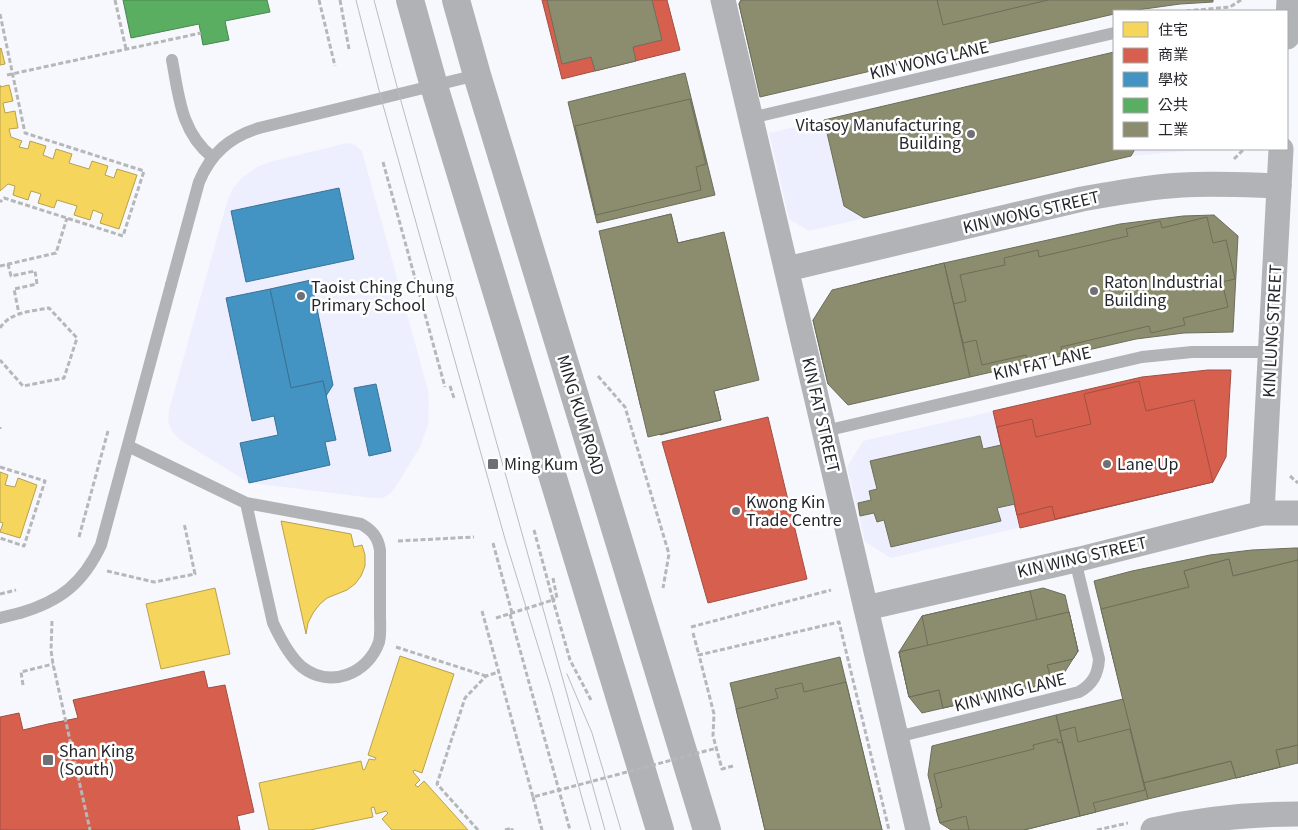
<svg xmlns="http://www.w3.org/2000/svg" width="1298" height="830" font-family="Georgia,'Noto Sans TC',serif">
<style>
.built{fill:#eeeffe}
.homes{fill:#f6d55c;stroke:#b8a14e}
.shops{fill:#d6604d;stroke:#a14f43}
.schools{fill:#4393c3;stroke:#3a7396}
.public{fill:#5aae61;stroke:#4a8651}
.industry{fill:#8c8c6e;stroke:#6d6e5a}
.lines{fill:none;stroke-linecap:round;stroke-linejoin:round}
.path{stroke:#b6b7b9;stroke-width:3;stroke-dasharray:5 2.5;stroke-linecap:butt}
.lane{stroke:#b2b3b6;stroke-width:12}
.street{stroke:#b2b3b6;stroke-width:25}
.secondary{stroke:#b1b2b5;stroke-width:28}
.tram{stroke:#bbbcbf;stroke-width:1}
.path-bridge{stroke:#b6b7b9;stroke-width:3;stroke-dasharray:5 2.5;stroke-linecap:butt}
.lane-bridge{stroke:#b2b3b6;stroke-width:12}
.poi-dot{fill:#6f7075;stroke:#fff;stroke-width:2}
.labels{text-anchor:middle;stroke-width:5;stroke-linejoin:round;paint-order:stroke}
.street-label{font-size:16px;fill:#26272c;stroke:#fff}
.poi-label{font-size:16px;fill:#26272c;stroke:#fff;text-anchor:start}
</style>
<rect width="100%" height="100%" fill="#f7f8fd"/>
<g class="built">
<polygon points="1114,52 1114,149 1208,149 1131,156 809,231 789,219 769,133"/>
<polygon points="347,143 355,145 362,151 428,390 429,402 428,425 420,447 397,485 391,493 383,498 373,498 249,483 180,440 172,431 168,421 169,410 227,202 233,188 243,177 255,168 269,162"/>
<polygon points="1208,370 1231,370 1226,457 1213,482 891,558 865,542 847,467 863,441 1142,377"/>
</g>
<g class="homes">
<polygon points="1,48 5,64 0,65 0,49"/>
<polygon points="0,85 0,87 9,85 13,101 3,103 5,113 15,111 18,128 9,129 11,137 22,141 19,147 28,149 30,141 46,146 43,155 53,159 56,149 72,154 69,163 89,169 92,161 108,166 105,175 114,178 117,169 137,175 119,229 100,223 103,214 93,210 90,220 74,215 77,206 57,200 54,208 38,203 41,194 31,191 28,200 13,195 15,186 8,184 0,191"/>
<polygon points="0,472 8,475 5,485 15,487 18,478 37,485 20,538 0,532 3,523 0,522"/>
<polygon points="281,521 351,534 354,547 362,545 365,555 365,566 361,576 355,584 347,590 327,598 319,605 313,613 308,623 306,634"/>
<polygon points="215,588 230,654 161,669 146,604"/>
<polygon points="400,656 454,674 422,773 414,770 413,772 420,780 415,785 418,787 424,781 468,830 392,830 382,819 388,813 386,811 376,814 374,807 371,808 373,817 310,830 269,830 259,783 361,761 363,770 365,769 369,759 375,760 376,758 368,755"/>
</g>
<g class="shops">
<polygon points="542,0 667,0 680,50 562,79"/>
<polygon points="1208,370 1231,370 1226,457 1213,482 1020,528 993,411 1142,377"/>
<polygon points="1139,381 1146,411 1194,400 1213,482 1055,519 1052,506 1017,515 997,427 1032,419 1036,437 1091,424 1084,394"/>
<polygon points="768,417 807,579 708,603 662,442"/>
<polygon points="204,671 208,688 225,685 254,812 237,816 240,830 0,830 0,717 19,713 23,730 48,724 78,718 73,700"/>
</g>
<g class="schools">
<polygon points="339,188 354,259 246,282 231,211"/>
<polygon points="311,280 333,385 326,396 323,381 291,388 270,289"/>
<polygon points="270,289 291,388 323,381 336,440 325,442 330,465 249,483 240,443 278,435 274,416 252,421 226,298"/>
<polygon points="376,384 391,451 369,456 354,388"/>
</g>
<polygon class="public" points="123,0 267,0 270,12 225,21 229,40 203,45 199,24 131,38"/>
<g class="industry">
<polygon points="547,0 652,0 662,40 633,47 636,61 595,71 591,57 562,64"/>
<polygon points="741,0 920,0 927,28 754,69 739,4"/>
<polygon points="741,0 1213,0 1213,2 1180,4 1130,11 1114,11 1114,14 760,97 739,4"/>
<polygon points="937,0 1048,0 943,25"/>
<polygon points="1114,52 1114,149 1135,149 1131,156 864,218 844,206 824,120"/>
<polygon points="685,73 715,195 597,223 568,102"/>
<polygon points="690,99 706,164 696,167 701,190 596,215 575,126"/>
<polygon points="671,214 678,243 695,239 730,387 714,391 721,420 660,435 653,405 641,408 606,260 618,257 611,229"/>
<polygon points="671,214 678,243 724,232 759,380 714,391 721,420 648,437 599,231"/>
<polygon points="1214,215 1238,236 1233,332 1184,333 1136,339 970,377 944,263 1120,224 1183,216"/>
<polygon points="1207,217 1213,243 1226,240 1235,279 1222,282 1228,307 1183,318 1185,325 1151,333 1149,326 1061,347 1062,353 1028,362 1026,355 982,365 976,340 963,343 953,304 966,301 960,275 1005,265 1004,258 1038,250 1039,257 1128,236 1126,229 1160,221 1162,228"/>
<polygon points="944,263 965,352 828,384 813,320 865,308 860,283"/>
<polygon points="944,263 970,377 848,405 828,384 813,320 832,290"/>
<polygon points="980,436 983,449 1001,445 1015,504 997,508 1001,521 891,547 884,520 877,522 874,513 860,516 858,503 871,500 869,491 877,489 870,461"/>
<polygon points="1295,548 1298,548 1298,763 1148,799 1094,581 1132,571 1210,555 1252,550"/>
<polygon points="1229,559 1233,576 1298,560 1298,745 1276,750 1280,767 1236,778 1231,761 1161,779 1151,742 1134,746 1126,710 1143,706 1136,677 1119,681 1110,646 1127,641 1118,605 1189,587 1184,571"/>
<polygon points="1229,559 1233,576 1298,560 1298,745 1276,750 1280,767 1236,778 1231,761 1143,783 1101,609 1189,587 1184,571"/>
<polygon points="1043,588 1065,595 1078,651 1059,681 922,713 909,697 899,652 922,616"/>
<polygon points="1030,591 1037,620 1069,612 1078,651 1073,659 1047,665 1052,682 943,708 939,690 909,697 899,652 928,646 922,616"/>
<polygon points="1069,612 1078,651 1073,659 1047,665 1052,682 943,708 939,690 909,697 899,652"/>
<polygon points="840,657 882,830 765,830 730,683"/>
<polygon points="846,682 882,830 765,830 736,709 778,698 775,689 802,683 804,692"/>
<polygon points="1123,699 1148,799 1080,816 1056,715"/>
<polygon points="1056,715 1080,816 1024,830 951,830 940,823 928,775 932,746"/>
<polygon points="1075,727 1078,742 1130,729 1145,790 1093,803 1096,812 1080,816 1060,731"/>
<polygon points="1057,739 1058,743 1062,742 1080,816 1024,830 969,830 966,816 940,823 936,809 942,807 934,774 1034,749 1033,745"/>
</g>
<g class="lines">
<g class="path">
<polyline points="115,0 126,49"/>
<polyline points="319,0 335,66"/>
<polyline points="340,0 349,49"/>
<polyline points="1186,11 1230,7 1241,0"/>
<polyline points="0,14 25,133 144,171 123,236 4,198 0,202"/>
<polyline points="1234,159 1244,149"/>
<polyline points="383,162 445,387"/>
<polyline points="8,264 11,276 35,271 37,284 14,289 19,314"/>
<polyline points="0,266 56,253 67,218"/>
<path d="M0,328C10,312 32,311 49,308L77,338L64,378L23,386L0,360"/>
<polyline points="598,376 625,407 669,554 663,588"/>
<polyline points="450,386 454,398"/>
<polyline points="0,427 0,429"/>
<polyline points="0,467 45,481 24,546 0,538"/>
<polyline points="1290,476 1298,483"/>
<polyline points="79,537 108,431"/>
<polyline points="398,541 474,537"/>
<polyline points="493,543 512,613"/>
<polyline points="107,571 154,582 195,574 184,523"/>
<polyline points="553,578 557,598 553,600 570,660 591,700"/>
<polyline points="0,594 16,590"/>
<polyline points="510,614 570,830"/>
<polyline points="496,618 553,600 534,530"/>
<polyline points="52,621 51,650 53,664 90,830"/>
<polyline points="691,627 831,590"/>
<polyline points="693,633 699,655"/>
<polyline points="396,647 486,676"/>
<polyline points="23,685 21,672 53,664"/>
<polyline points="733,766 722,769 713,736 714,714 699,655 839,622 889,830"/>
<polyline points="533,797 542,830"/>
<polyline points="478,830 437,784 465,698 486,676 499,672"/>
<polyline points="505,830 512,828 512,830"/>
<polyline points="1097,830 1128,823"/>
</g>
<g class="lane">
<path d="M172,60C179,97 181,132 212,157"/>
<polyline points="751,118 1114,33"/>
<path d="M171,285L199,182C211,153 230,137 259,128L477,75"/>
<polyline points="825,431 1142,357 1192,352 1271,352"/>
<path d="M128,446L246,503L361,524C372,530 378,537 380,550C380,572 380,594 380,615C380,624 381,634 379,642C368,674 330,689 302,667C289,656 280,638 273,623L246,503"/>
<polyline points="0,618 20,613"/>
<path d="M897,737L1079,692C1093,684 1098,674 1099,659L1075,560"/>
</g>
<g class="street">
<polyline points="723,0 918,830"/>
<polyline points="1287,37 1289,0"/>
<path d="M787,269L1082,199C1115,193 1148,187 1182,185C1214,183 1247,185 1279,186"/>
<polyline points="1262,513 1281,149"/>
<polyline points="866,608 1080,559 1262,513 1298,513"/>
<path d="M1153,830C1200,819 1250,814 1298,814"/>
</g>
<g class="secondary">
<polyline points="410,0 434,86 660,830"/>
<polyline points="456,0 477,75 707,830"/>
</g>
<g class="tram">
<polyline points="356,0 381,98 505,539 551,688 591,830"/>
<polyline points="374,0 399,94 605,830"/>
<polyline points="567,674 592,733 621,830"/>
</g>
<g class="path-bridge">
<polyline points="7,75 201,33"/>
<polyline points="482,611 533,797 717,748"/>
</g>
<path class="lane-bridge" d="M20,613C61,601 83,583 101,545L171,285"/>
</g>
<g class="poi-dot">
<circle cx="971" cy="134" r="5"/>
<circle cx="1094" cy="291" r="5"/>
<circle cx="301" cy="296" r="5"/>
<rect x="487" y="458" width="12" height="12" rx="2.5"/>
<circle cx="1107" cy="464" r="5"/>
<circle cx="736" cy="511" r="5"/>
<rect x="42" y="754" width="12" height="12" rx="2.5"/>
</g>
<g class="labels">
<g class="street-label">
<text transform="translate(929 60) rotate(-13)" y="6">KIN WONG LANE</text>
<text transform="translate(1031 212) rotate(-13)" y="6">KIN WONG STREET</text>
<text transform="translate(1272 331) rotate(-87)" y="6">KIN LUNG STREET</text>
<text transform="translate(1042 363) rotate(-13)" y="6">KIN FAT LANE</text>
<text transform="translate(581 415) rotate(73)" y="6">MING KUM ROAD</text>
<text transform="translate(821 415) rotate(77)" y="6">KIN FAT STREET</text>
<text transform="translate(1082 557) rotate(-13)" y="6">KIN WING STREET</text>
<text transform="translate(1010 692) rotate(-14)" y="6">KIN WING LANE</text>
</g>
<g class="poi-label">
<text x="961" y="131" text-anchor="end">Vitasoy Manufacturing<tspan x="961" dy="18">Building</tspan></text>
<text x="1104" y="288">Raton Industrial<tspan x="1104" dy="18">Building</tspan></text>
<text x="311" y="293">Taoist Ching Chung<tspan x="311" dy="18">Primary School</tspan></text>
<text x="504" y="470">Ming Kum</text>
<text x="1117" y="470">Lane Up</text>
<text x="746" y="508">Kwong Kin<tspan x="746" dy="18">Trade Centre</tspan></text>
<text x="59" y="757">Shan King<tspan x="59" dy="18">(South)</tspan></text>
</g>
</g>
<rect x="1113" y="10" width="175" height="140" fill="#ffffff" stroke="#a8a9ab"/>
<rect x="1123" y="22" width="25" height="15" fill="#f6d55c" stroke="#a8a9ab"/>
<text x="1158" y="35" font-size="15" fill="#26272c">住宅</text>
<rect x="1123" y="48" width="25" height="15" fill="#d6604d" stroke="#a8a9ab"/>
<text x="1158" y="60" font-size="15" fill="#26272c">商業</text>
<rect x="1123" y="72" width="25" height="15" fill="#4393c3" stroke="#a8a9ab"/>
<text x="1158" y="85" font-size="15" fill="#26272c">學校</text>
<rect x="1123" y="98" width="25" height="15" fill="#5aae61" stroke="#a8a9ab"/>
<text x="1158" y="110" font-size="15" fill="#26272c">公共</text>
<rect x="1123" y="122" width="25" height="15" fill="#8c8c6e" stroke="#a8a9ab"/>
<text x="1158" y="135" font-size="15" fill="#26272c">工業</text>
</svg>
